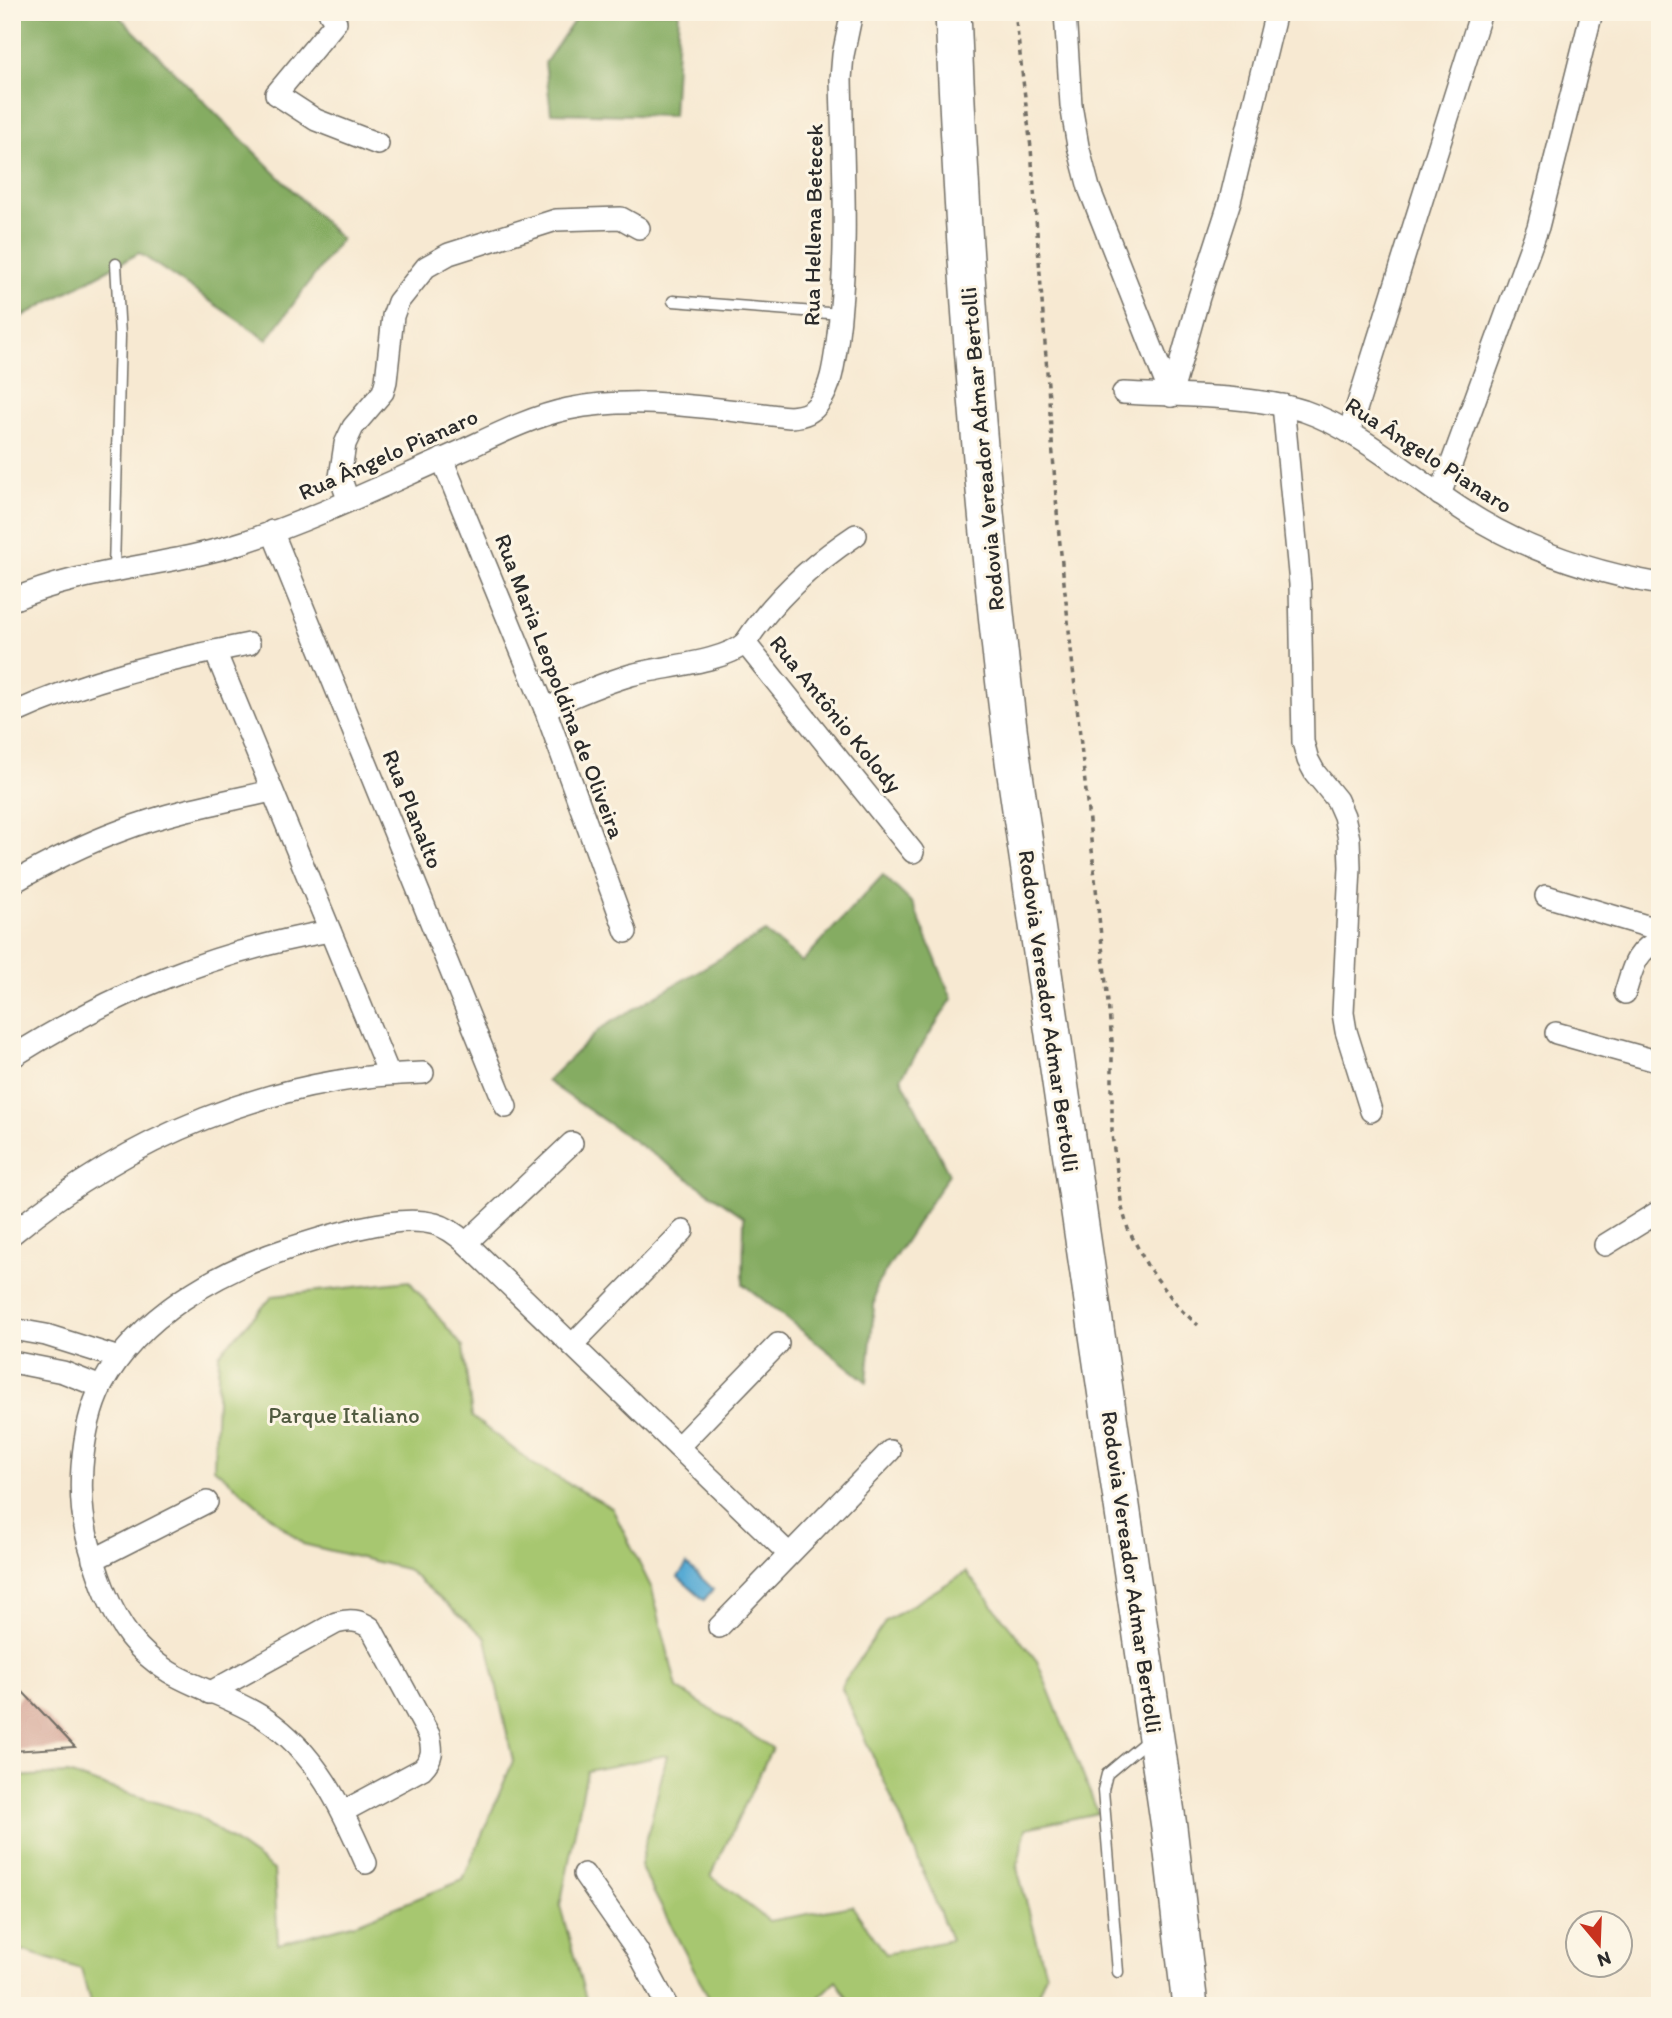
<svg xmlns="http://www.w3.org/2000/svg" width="1672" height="2018" font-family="Itim,sans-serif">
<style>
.green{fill:#a7c770;stroke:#69794e;stroke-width:2}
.forest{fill:#85ac62;stroke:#586c46;stroke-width:2}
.water{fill:#58abd4;stroke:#426b80;stroke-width:2}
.building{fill:#d29e90}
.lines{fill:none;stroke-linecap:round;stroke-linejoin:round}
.service-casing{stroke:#726e65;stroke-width:13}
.minor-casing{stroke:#726e65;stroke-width:24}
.trunk-casing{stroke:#726e65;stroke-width:38}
.path{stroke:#726e65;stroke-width:3.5;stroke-dasharray:5 5;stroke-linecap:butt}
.service{stroke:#fff;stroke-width:10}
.minor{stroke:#fff;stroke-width:21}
.trunk{stroke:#fff;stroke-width:35}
.labels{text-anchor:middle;stroke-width:6;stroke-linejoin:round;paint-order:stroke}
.street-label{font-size:23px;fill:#2b2b2b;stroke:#fcf5e5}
.park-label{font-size:23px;fill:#505a40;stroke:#fcf5e5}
</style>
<rect width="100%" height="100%" fill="#fcf5e5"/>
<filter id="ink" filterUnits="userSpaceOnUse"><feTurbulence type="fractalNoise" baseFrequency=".0143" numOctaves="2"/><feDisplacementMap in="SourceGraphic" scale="14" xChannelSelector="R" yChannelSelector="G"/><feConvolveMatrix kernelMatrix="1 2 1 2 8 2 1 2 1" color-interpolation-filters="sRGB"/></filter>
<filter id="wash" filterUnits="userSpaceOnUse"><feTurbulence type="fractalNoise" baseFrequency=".00686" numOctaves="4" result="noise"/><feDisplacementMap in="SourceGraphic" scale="28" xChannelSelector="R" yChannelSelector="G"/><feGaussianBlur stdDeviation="1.57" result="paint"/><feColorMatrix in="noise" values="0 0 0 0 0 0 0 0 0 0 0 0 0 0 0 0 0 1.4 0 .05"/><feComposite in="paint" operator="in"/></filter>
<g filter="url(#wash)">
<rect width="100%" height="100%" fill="#f7e9d2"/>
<polygon class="green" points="409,1281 463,1347 472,1417 533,1464 612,1508 652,1589 677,1688 772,1748 711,1876 769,1921 852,1906 886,1954 951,1940 907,1832 841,1686 886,1621 966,1572 1037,1661 1098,1813 1026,1828 1017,1868 1046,1974 1033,2006 853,2006 836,1981 810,2006 713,2006 640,1866 667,1755 587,1771 560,1906 588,2006 91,2006 81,1969 12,1947 12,1777 68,1774 196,1815 274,1870 278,1944 359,1922 463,1880 513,1761 486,1638 406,1569 303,1544 214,1468 219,1354 273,1296"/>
<g class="forest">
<polygon points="12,12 115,12 341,239 267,340 139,253 12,322"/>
<polygon points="580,12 679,12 673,116 551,113 545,63"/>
<polygon points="883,875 913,904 952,999 901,1078 949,1174 876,1286 867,1382 743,1284 744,1217 547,1081 601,1028 765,932 802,962"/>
</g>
<polygon class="water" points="687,1564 713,1589 704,1600 678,1577"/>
<g id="blocks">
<polygon class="building" points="23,1692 75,1747 12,1751 12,1708"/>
</g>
</g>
<g filter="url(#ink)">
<use href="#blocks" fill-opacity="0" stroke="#726e65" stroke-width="2"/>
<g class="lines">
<g class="service-casing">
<g id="service">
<polyline points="673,301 841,314"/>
<polyline points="114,570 120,336 116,264"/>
<polyline points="1118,1972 1103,1790 1107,1774 1150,1738"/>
</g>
</g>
<g class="minor-casing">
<g id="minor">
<polyline points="329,12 336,22 276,94 316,120 378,144"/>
<polyline points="1065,12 1071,105 1078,146 1089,188 1171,396"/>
<path d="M1123,393C1177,396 1253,395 1304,411C1360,430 1415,480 1466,512C1525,550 1591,572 1660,584"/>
<polyline points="1171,396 1199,297 1230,201 1276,12"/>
<polyline points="1283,405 1300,584 1303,742 1308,760 1315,773 1337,800 1344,816 1349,839 1350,867 1343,1013 1346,1031 1371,1111"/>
<polyline points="1349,432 1481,12"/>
<polyline points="442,459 545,709 626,932"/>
<polyline points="1440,495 1538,227 1592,12"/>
<polyline points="348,499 340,477 345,444 353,427 383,392 386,381 393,316 398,302 426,267 449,254 556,220 621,218 639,228"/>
<polyline points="272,531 506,1107"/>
<path d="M12,600C86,568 167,567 244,542C317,518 388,483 459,452C494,436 530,417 568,409C641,394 717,410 790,417C804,416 813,413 821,400C832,384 834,362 837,343C849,256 843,167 841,79L843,55L852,12"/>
<path d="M745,643C774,599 812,564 856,535"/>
<polyline points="215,651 389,1074"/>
<path d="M545,709C573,696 601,684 631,675C663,666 722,663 745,643L913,852"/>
<path d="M12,714C88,679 168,660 249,644"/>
<path d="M12,883C47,863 82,845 120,831C169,812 221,802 272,791"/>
<polyline points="1546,896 1660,930"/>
<path d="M1625,993C1632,971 1635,949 1660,941"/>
<polyline points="1556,1033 1660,1062"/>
<path d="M12,1057C114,993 212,952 330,931"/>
<path d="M12,1234C128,1137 272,1077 423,1073"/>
<polyline points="466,1243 572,1143"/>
<polyline points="1605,1245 1660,1211"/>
<polyline points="12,1329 46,1335 119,1358"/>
<polyline points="572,1345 683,1231"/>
<polyline points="12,1362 63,1372 101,1387"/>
<polyline points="678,1447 778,1344"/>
<polyline points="93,1560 207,1502"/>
<polyline points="719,1627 890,1451"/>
<path d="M209,1693L336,1623C350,1619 359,1620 371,1628L429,1735C433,1750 433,1758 422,1769L344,1811"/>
<path d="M366,1863C342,1808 317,1753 264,1718C217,1687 169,1687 130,1637C111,1612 100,1581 91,1551C82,1523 80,1496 82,1467C84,1440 89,1410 102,1385C139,1316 218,1271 290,1248C327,1236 397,1213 435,1224C447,1227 457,1235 466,1243L789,1554"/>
<polyline points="584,1874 637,1950 667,2006"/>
</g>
</g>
<g class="trunk-casing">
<path id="trunk" d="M953,12C963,263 982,512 1013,761L1169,1827L1190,2006"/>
</g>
<polyline class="path" points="1015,12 1031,148 1058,525 1112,1041 1112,1135 1122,1208 1128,1229 1148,1267 1180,1309 1198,1325"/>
<use href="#service" class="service"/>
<use href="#minor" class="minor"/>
<use href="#trunk" class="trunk"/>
</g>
</g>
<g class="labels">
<g class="street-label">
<text transform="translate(813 225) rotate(-89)" y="8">Rua Hellena Betecek</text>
<text transform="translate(982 449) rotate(-95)" y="8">Rodovia Vereador Admar Bertolli</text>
<text transform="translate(388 454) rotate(-24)" y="8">Rua Ângelo Pianaro</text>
<text transform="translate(1429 455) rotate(33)" y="8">Rua Ângelo Pianaro</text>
<text transform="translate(560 686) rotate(69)" y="8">Rua Maria Leopoldina de Oliveira</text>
<text transform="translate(836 714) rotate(51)" y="8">Rua Antônio Kolody</text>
<text transform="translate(413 809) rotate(68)" y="8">Rua Planalto</text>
<text transform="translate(1049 1011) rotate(82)" y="8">Rodovia Vereador Admar Bertolli</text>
<text transform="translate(1132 1572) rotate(82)" y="8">Rodovia Vereador Admar Bertolli</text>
</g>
<g class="park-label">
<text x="344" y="1423">Parque Italiano</text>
</g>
</g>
<rect width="1672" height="2018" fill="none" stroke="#fcf5e5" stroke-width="42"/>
<g transform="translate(1599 1944) rotate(161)"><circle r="33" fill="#fcf5e5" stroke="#a8a49b" stroke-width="2"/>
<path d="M0-5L12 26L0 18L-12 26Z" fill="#c8321e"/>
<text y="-10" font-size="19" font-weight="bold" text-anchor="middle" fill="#2b2b2b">N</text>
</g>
</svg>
